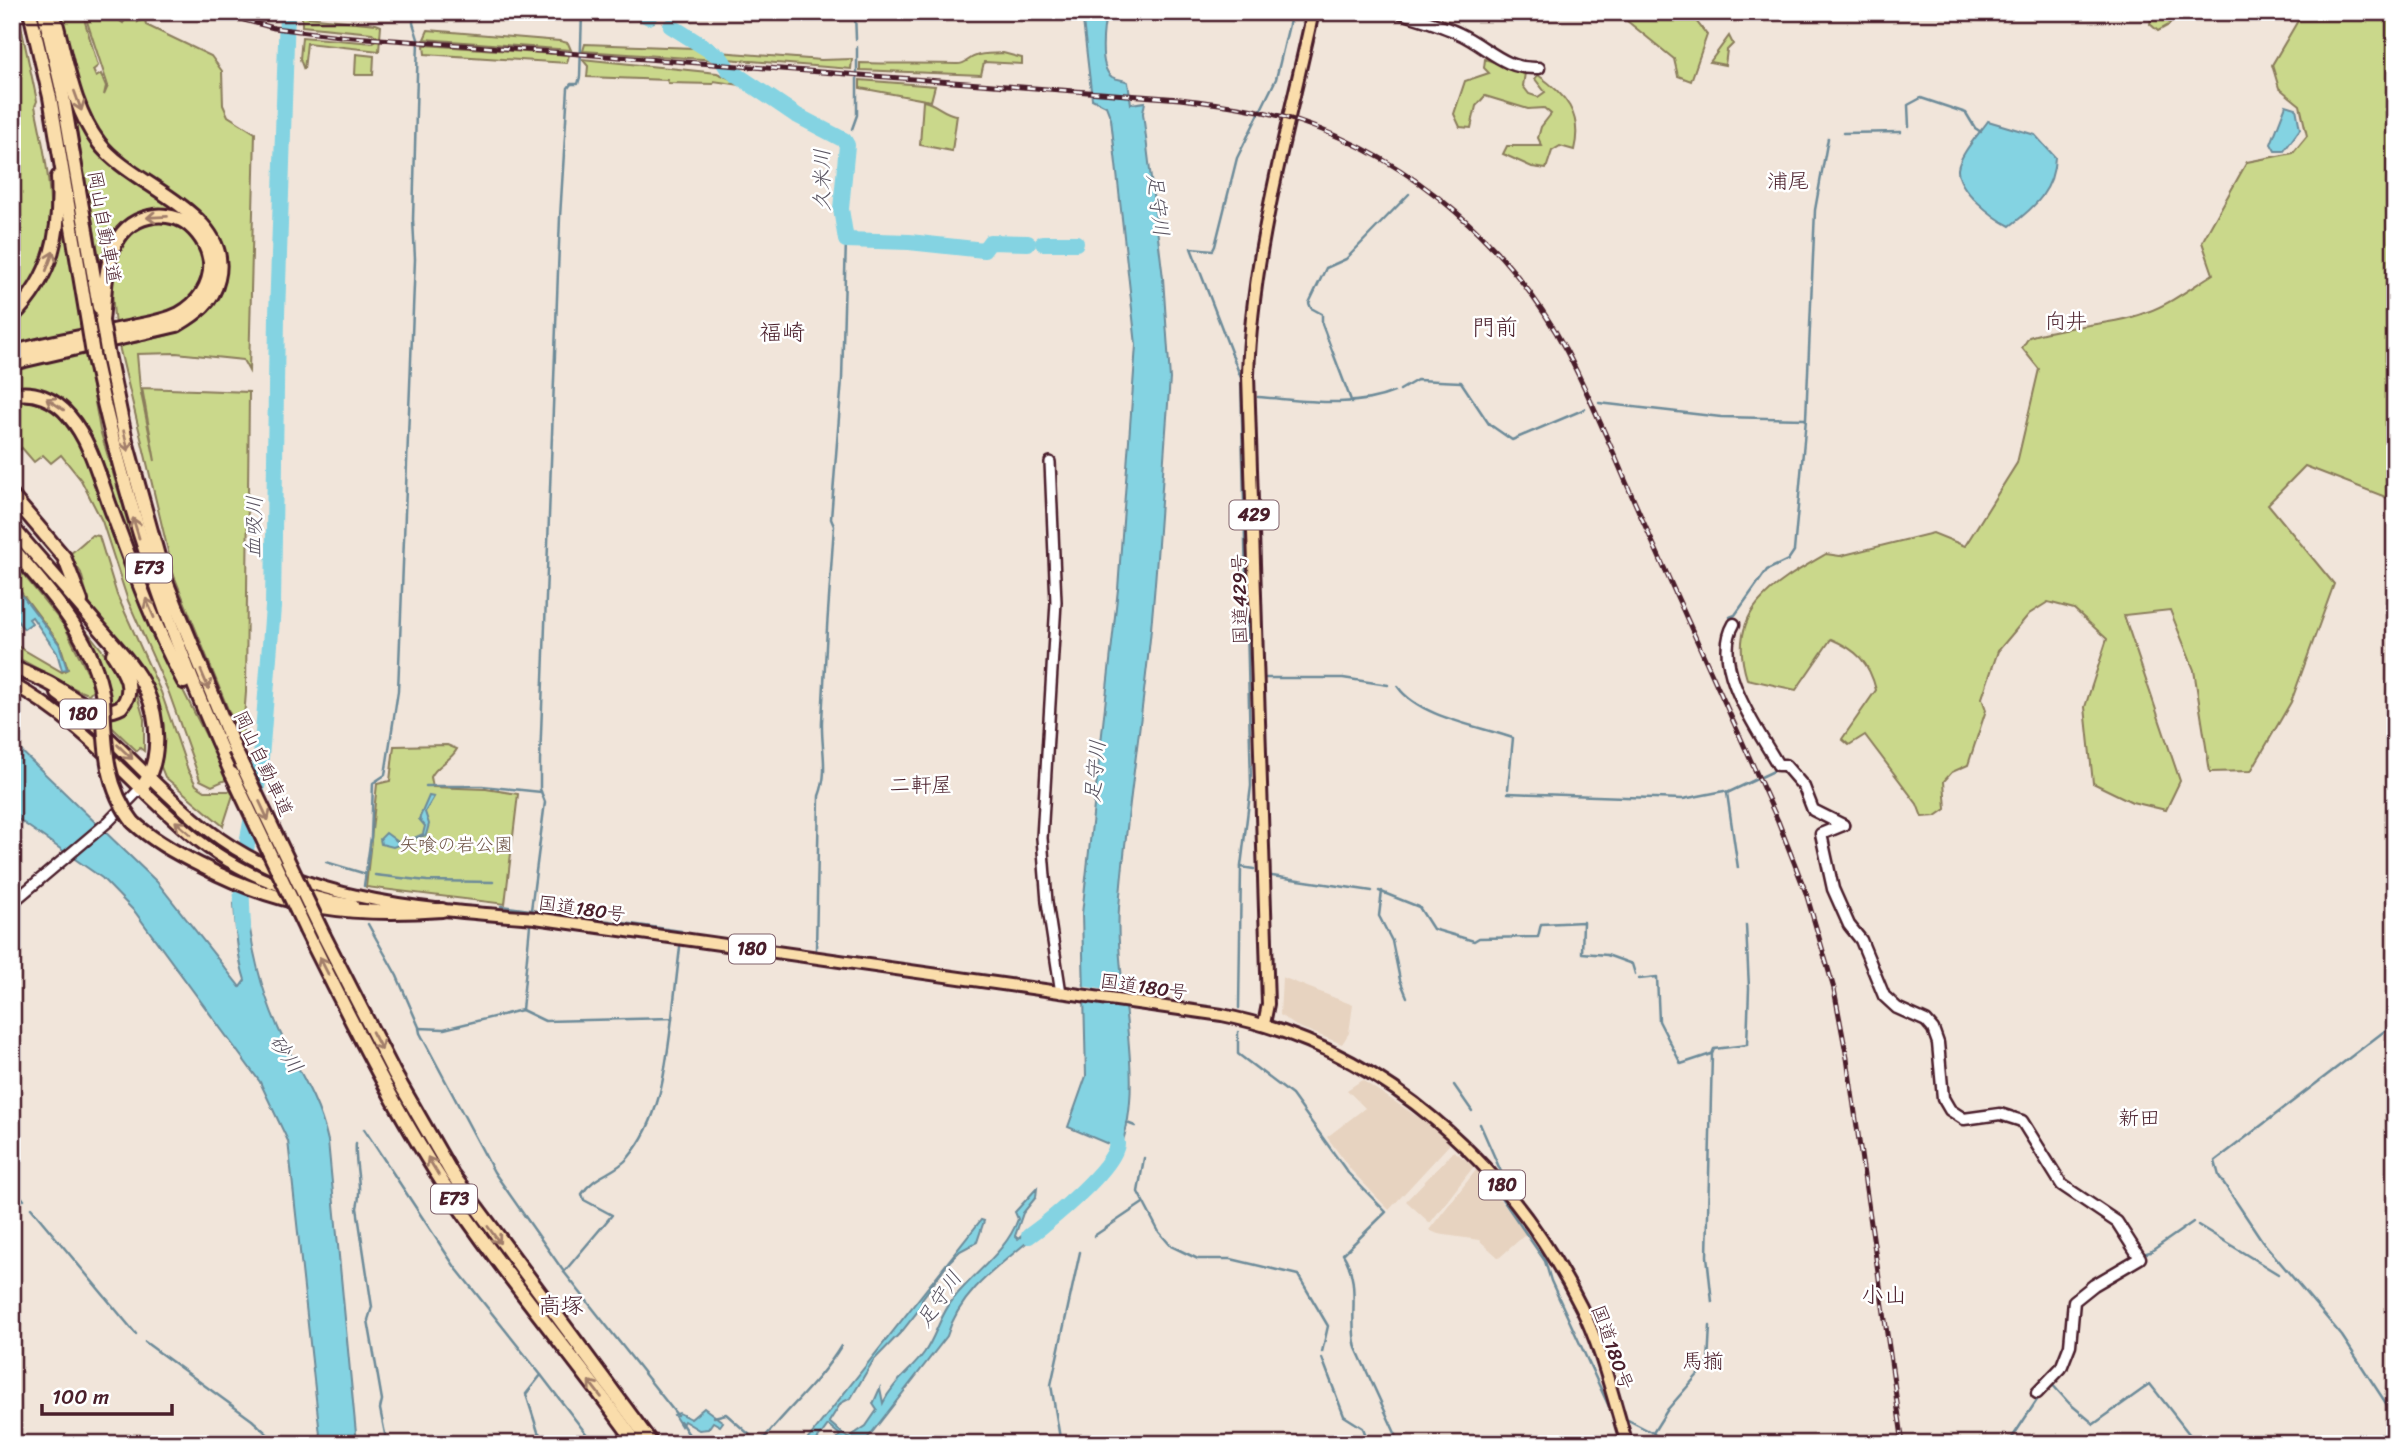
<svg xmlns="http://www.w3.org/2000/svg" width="2407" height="1456" font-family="Sriracha,'Klee One',sans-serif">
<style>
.built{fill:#e7d3c0}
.green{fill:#cad88b;stroke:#8a7c5b;stroke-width:2}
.water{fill:#84d3e2;stroke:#6d8b99;stroke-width:2}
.pier{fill:#f1e5da}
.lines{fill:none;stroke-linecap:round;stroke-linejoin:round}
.stream{stroke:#6d8b99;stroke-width:2.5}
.river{stroke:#84d3e2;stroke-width:16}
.tertiary-casing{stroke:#4a1f2b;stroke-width:14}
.secondary-casing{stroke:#4a1f2b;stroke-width:15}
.trunk-casing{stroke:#4a1f2b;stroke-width:16}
.motorway-casing{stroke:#4a1f2b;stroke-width:18}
.tertiary{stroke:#fff;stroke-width:9}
.secondary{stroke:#fff;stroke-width:10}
.trunk{stroke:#faddab;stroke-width:10}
.motorway{stroke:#faddab;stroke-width:12}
.rail-casing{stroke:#4a1f2b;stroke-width:5}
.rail{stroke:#fff;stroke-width:2.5;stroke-dasharray:8;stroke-linecap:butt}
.motorway-bridge-casing{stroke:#4a1f2b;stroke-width:18;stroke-linecap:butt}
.motorway-bridge{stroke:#faddab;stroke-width:12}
.oneway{stroke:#a27e6b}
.labels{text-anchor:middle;stroke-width:5;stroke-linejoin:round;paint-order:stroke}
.shield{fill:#fff;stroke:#80626b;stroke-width:2}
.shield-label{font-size:18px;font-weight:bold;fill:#4a1f2b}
.street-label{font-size:19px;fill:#4a1f2b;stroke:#fff}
.park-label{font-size:19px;fill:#705648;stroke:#fff}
.water-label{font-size:21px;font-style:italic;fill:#5b5562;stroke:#fff}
.neighbourhood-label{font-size:21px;fill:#4a1f2b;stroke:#fff}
.quarter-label{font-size:23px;fill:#4a1f2b;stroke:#fff}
</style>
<rect width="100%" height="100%" fill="#f1e5da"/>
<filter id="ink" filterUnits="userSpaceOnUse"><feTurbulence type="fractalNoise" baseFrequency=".0143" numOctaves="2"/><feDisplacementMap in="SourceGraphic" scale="14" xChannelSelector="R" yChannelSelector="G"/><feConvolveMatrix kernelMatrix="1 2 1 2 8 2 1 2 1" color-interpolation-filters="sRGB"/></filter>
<g filter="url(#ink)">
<g class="built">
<polygon points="1282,977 1353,1005 1349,1033 1342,1044 1296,1026 1280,1015"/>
<polygon points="1362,1080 1427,1123 1449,1142 1449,1145 1389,1210 1351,1170 1327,1137 1365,1108 1347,1090"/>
<polygon points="1454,1151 1474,1166 1430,1223 1406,1201"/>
<polygon points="1477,1169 1526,1234 1499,1258 1479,1240 1438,1234 1429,1230"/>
</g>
<g class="green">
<path d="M12,12H18L37,101L35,106C48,170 70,256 12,307V135L21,125L19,114L12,115Z"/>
<path d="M58,12H82L98,66L93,70L96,77L101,74L106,86L104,95L108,86L84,12H125L120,21L123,23L130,12H139L138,22L145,18L146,25L211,56L222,71L223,105L228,116L255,133L249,371L243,360L176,353L137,354L140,388L155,461L142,388L249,392L246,692L242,744L174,576L119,346C141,341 166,338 186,328C233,304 236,247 200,212C172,185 132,173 107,142C79,108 71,54 58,12Z"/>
<polygon points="302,12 306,12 307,17 376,24 381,26 379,51 307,43 304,70 300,59 302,37 373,43 377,37 372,33 302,26"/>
<polygon points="1616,12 1689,12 1707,35 1691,81 1678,76 1674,59"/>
<polygon points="2152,12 2175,12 2169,25 2158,31 2150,24"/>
<path d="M2303,12H2395V496L2388,498L2305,466L2268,504L2334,584L2291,702L2251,771L2210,772L2194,670L2170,610L2124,615L2180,781L2166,810L2132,802L2093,783L2085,707L2107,639L2074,609L2048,602L2029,614L1998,651L1982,698L1986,710L1968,765L1952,772L1944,781L1946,809L1936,816L1922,817L1917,804L1865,735L1849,745L1842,739L1876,690C1869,662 1857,650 1831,639L1796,690L1747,679C1725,611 1774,584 1826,554L1840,556L1933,533L1965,546L2017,463L2039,369L2022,348L2029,337C2067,324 2108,327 2147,312C2170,304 2192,287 2213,274L2202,242L2247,162L2293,153L2307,136L2300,105L2279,88L2272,65Z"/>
<polygon points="428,30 560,41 568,43 571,50 424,39"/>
<polygon points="1729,36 1733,44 1727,50 1725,65 1710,62"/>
<polygon points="585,44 694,48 717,60 583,51"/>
<polygon points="424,46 424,45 569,55 567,63 425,54"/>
<polygon points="719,52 821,60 852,59 851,69 727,59"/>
<path d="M1003,53L1022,58V64L984,62L981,75L860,70V63C895,64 924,63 956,64C966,65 968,58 976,56C984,53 995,54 1003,53Z"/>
<polygon points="356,54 374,56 373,75 355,75"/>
<polygon points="582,59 717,73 747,86 714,81 713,84 668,83 667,80 587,77 588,66"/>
<path d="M1485,59L1525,73L1523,86L1529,94L1538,97L1545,92L1535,79L1538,75C1565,94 1583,114 1574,150L1560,146L1552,151L1546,169L1532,167L1503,154L1507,146H1542L1538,138L1541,127L1551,114L1544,108L1528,109L1485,96L1476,106L1471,128L1460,127L1454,114L1465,81L1489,73L1484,68Z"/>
<polygon points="860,80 935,86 931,101 860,88"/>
<polygon points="71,98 99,151 111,165 185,216 172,213 112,238 106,250 102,275"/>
<path d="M923,101C937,103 943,114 957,115L952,151L920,145Z"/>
<path d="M63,218L82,331L12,347V323C45,293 57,261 63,218Z"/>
<path d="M163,222C201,229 221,275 187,302C167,318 138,320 115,325C110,282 106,227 163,222Z"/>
<polygon points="86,352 100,430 145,579 143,580 75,416 12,391 12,370 34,362"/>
<polygon points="26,401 41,404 59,416 81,446 155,635 228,779 212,786 200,780 169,693 128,601 102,521 81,480 61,455 51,463 43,455 34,462 22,448 12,456 12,403"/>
<polygon points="92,535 99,536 117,595 161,692 188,770 196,785 205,791 230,791 233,795 223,826 165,777 159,762 162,744 161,719 151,688 136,662 90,606 81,573 69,555"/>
<path d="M12,566L19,569L65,627L92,682L93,689L89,694C82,695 25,661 12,655V643L62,672L68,669L60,644L12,580Z"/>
<polygon points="62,600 113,664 123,691 117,701 108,703"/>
<polygon points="136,692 144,719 144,751 140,748 137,751 99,715 126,710"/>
<path d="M447,745L457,749C450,762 437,764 431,777L433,787L486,789L518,794L505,904L366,887L377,784L390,781L394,746Z"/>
</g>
<g class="water">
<path d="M1082,12H1107C1103,27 1098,67 1112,77C1117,80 1123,79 1128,82L1131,104L1145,102L1143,113L1163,278L1170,379C1163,462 1159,546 1151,629C1142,722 1126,815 1119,908C1114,983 1147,1082 1120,1149L1068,1127L1086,1076L1082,914L1118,589L1136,345L1111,119L1106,106L1092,99Z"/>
<polygon points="2286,105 2296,108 2300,129 2284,151 2275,151 2271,144"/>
<path d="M1988,121L2035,135L2055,157C2054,190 2035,207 2010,226C1994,218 1957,190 1958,169C1960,154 1979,134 1988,121Z"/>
<path d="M12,582L59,644L67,669L62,670L57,653L32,617L29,619L32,623L24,629C10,615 12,601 12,582Z"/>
<path d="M12,742L157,882L240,987L245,980C237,955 236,931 234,904L248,910C252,960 266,1006 289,1051C305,1080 321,1108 328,1141L357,1444H321L288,1141L260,1082L135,912L102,878L12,815Z"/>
<polygon points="429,796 434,797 425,812 429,824 426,835 393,847 381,844 380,839 386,833 401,844 423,834 425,826 419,819"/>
<path d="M1037,1188L1036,1197L1023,1213L1015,1236L1018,1239L1038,1222H1044L1046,1226C1010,1259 961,1287 947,1336L863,1444H848L842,1439L834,1444L840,1435L828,1425L814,1444H804L981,1220L984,1221L977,1242L960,1251L950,1261L922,1299L921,1307L903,1330L873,1361L851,1398L841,1403L829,1422L848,1438L866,1426L877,1410L873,1404L880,1388L883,1403C893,1382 911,1371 924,1353C937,1335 939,1316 954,1298C975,1272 1007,1251 1018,1219L1015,1212Z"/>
<polygon points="704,1408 723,1422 720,1426 713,1422 708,1429 699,1430 684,1421 681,1426 674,1415 679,1413 691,1419"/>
</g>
<polygon class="pier" points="1081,986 1127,993 1127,1008 1079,1002"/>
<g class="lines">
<g class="stream">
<polyline points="855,12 856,39"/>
<polyline points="284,14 286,14"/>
<polyline points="12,123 18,118"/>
<polyline points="1909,127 1908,105 1921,98 1966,113 1975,128 1981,132"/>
<polyline points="852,129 857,115 857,47"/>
<polyline points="1843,133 1901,132"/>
<polyline points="844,140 846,138"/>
<polyline points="1400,390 1417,380 1461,382 1489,424 1512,440 1585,409"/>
<path d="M1258,397C1301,400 1354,409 1394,392"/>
<polyline points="1352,403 1322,324 1322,314 1311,308 1309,303 1326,268 1346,259 1409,194"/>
<polyline points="1599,403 1721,417 1805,419"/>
<polyline points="1730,617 1735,615 1767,570 1788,560 1794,551 1806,419 1815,210 1828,138"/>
<polyline points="1266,678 1343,678 1388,685"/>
<path d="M1398,687C1419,717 1479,726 1513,738L1508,789"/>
<polyline points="426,786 482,786 541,792"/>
<polyline points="1508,793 1683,799 1724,791 1727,793 1738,868"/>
<polyline points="1727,793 1776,770"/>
<polyline points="326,862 366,874"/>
<polyline points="1241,867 1254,869"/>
<polyline points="375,875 427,881 493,882"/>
<polyline points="1272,876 1372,891"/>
<polyline points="364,886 371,837 373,783 385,775 398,691 415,259 413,219 418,39 413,23 414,12"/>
<polyline points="1379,891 1419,907 1433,929 1474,941 1479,938 1538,937 1541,924 1583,922 1582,953 1607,955 1632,964 1635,974"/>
<polyline points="1382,891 1379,916 1392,941 1400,980 1407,997"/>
<polyline points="501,906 681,931"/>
<polyline points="531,910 545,802 540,789 540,761 560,217 568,88 571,84 578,84 580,77 582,12"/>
<polyline points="368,924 397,976 419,1027"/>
<polyline points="530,925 522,1010 444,1029 419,1028 420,1033 494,1172 564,1272 677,1415"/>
<path d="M816,950L819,796C829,770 821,749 822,721C825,656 829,591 834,526L831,519L842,379L846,240"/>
<polyline points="1639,979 1657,977 1659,1021 1681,1064 1711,1054"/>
<polyline points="1239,1008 1241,866 1251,786 1241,378 1191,248 1213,250 1215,246 1237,158 1276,79 1292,12"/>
<polyline points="522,1010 545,1021 672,1018 680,947"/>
<polyline points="2395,1023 2215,1161 2219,1176 2263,1242 2342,1336 2395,1417"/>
<path d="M1238,1032V1054L1292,1095L1348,1173L1386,1212L1343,1254C1362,1284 1348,1316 1356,1348L1400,1444"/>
<polyline points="1454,1085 1472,1111"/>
<polyline points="1127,1123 1135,1126"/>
<polyline points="1965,1123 1993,1120"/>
<polyline points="1480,1124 1502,1174"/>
<polyline points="364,1129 455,1267 541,1375 526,1394 538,1432 551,1444"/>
<polyline points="2035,1131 2050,1158"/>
<path d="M356,1143C354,1165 363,1186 357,1208L372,1307L368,1320L382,1400L380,1409L387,1444"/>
<polyline points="1144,1158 1138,1192 1159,1232 1171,1246 1198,1259 1231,1259 1298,1275 1328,1326 1322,1352"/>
<polyline points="12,1186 24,1200"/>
<polyline points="1498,1193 1545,1261 1551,1281 1611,1411"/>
<polyline points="2102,1206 2123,1222 2143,1254 2150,1252 2193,1222"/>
<polyline points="31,1208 136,1334"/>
<polyline points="2198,1225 2278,1274"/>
<polyline points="1094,1236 1143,1203"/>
<path d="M564,1272L612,1215L584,1200L582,1194C594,1175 614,1174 628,1158C661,1119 666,1067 672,1018"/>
<polyline points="1712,1302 1707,1256 1712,1054 1714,1049 1747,1045 1749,988 1746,925"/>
<polyline points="145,1342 252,1420 278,1444"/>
<polyline points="1322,1358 1344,1416 1363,1428 1369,1444"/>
<polyline points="541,1375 594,1444"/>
<polyline points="2050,1382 2069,1403 2094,1424 2150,1384 2197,1444"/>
<polyline points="714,1417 726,1414 760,1444"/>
<polyline points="1628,1420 1653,1433 1664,1444"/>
<polyline points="680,1421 695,1444"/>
<polyline points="1653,1433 1668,1409 1708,1363 1710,1326"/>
<path d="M761,1442C786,1410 820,1381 841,1346"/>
<polyline points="1061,1444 1051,1385 1080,1252"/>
<polyline points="2008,1444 2039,1397"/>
</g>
<g class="river">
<polyline points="640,12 649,17"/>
<polyline points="671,26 720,57 728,69 796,115 844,140 847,145 841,209 846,240 909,242 984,250 990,242 1028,243"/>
<polyline points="1043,243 1076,243"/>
<polyline points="243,929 241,879 260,770 273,607 277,315 287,12"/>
<path d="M1029,1236C1050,1221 1114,1169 1117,1144C1117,1138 1114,1134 1112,1128"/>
</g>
<g class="tertiary-casing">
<g id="tertiary">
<polyline points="1050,462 1056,602 1042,838 1047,902 1061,993"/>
<polyline points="12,903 109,821 141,788"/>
</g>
</g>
<g class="secondary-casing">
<g id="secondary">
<path d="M1398,12C1419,19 1440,24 1460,34C1488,47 1504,70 1539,68"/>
<path d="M1734,624C1710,665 1758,730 1778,765H1785L1804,787L1813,810L1843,825"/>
<polyline points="1843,825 1821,834 1833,889 1849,925 1861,940 1884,996 1897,1008 1926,1021 1933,1029 1938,1043 1943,1098 1950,1110 1964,1119 2000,1114 2022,1121 2062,1185 2117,1222 2140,1258 2094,1285 2074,1301 2070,1345 2061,1368 2037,1393"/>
</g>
</g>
<g class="trunk-casing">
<g id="trunk">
<path d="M12,684C78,719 125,776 180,825C228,869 289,895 353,905"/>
<path d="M57,694C112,733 153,787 207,829C300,902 421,909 535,918L1222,1015C1382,1047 1510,1165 1581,1307C1602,1349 1613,1399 1627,1444"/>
<path d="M1264,1024L1268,1004L1248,375C1252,253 1287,132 1313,12"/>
</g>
</g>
<g class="motorway-casing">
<g id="motorway">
<polyline points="30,12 50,97 88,323"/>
<polyline points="44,12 62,90 99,307"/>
<path d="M12,317C53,276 61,232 58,177"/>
<polyline points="107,350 126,441 163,574 235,750"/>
<path d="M12,353C49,341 89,336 127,328C145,324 163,322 179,314C198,304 212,284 210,262C208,246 198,231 185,222C175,216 160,214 149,217C103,227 106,285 102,321"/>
<path d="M93,354C124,502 170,636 232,774"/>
<path d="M12,363L177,325C196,314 213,302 218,279C234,213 132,187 99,143C71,106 66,55 53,12"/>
<path d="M12,395C34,390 55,399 69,416C92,443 100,481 113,514C134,571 155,629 184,682"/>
<polyline points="12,496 64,557 81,601"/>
<path d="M12,527C40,560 69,592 97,625C115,646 135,666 146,690C159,719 162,763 141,788"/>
<path d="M12,548C51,594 93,637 103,698"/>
<path d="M12,667C26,673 41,678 54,686C74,697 97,720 121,707C137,689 124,671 113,654"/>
<path d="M133,822C152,840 176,853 200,865C281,908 352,917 442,910"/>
<path d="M306,930C349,1016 391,1103 443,1183C503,1274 574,1356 637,1444"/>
<polyline points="324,936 394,1073 452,1174 652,1444"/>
</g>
</g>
<use href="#tertiary" class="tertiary"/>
<use href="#secondary" class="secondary"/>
<use href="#trunk" class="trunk"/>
<use href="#motorway" class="motorway"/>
<g class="rail-casing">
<path id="rail" d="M215,12L274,28L340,36L1180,99C1221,104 1261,109 1300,122C1414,160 1511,246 1567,352C1595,406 1618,465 1643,521C1688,621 1733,721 1778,821L1806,893L1834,989L1847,1058L1903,1444"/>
</g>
<use href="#rail" class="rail"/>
<g class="motorway-bridge-casing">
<g id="motorway-bridge">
<polyline points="102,321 107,350"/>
<polyline points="88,323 93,354"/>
<path d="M103,698C105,743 104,785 133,822"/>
<polyline points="235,750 324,936"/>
<polyline points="232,774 306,930"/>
</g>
</g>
<use href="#motorway-bridge" class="motorway-bridge"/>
</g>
<defs><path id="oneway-shaft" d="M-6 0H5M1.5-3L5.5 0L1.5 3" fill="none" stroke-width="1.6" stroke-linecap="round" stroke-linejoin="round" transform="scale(1.75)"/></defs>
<g class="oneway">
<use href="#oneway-shaft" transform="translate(78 101) rotate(70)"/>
<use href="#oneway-shaft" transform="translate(157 217) rotate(177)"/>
<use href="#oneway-shaft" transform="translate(50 261) rotate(-69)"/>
<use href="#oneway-shaft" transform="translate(55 404) rotate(-146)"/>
<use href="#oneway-shaft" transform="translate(126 441) rotate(77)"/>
<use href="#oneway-shaft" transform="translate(136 528) rotate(-107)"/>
<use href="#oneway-shaft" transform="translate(150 608) rotate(-113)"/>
<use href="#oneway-shaft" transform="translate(205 680) rotate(67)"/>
<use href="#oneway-shaft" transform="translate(125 752) rotate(44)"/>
<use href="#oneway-shaft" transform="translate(264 811) rotate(65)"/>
<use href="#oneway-shaft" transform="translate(183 828) rotate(-139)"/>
<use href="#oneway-shaft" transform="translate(324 966) rotate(-117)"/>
<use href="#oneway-shaft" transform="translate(377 1041) rotate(62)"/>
<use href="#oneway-shaft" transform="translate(433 1166) rotate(-121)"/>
<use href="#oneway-shaft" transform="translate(494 1235) rotate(54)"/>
<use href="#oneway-shaft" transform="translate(595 1389) rotate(-128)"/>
</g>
</g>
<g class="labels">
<g class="shield">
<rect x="1229.5" y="500.5" width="49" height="29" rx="5"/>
<rect x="126" y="553.5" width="46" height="29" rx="5"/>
<rect x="60" y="699.5" width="46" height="29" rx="5"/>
<rect x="729" y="934.5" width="46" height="29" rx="5"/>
<rect x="1479" y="1170.5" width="46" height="29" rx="5"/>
<rect x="431" y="1184.5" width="46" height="29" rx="5"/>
</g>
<g class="shield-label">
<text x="1254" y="521">429</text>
<text x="149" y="574">E73</text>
<text x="83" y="720">180</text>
<text x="752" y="955">180</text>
<text x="1502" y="1191">180</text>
<text x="454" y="1205">E73</text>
</g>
<g class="street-label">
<text transform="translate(105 227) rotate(80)" y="7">岡山自動車道</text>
<text transform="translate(1239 599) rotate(-91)" y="7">国道429号</text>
<text transform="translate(264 763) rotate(65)" y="7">岡山自動車道</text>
<text transform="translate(582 908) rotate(8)" y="7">国道180号</text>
<text transform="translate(1144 986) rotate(8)" y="7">国道180号</text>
<text transform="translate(1613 1347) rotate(70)" y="7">国道180号</text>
</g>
<g class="park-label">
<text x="456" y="851">矢喰の岩公園</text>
</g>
<g class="water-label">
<text transform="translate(822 180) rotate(-90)" y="7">久米川</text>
<text transform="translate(1158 205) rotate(83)" y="7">足守川</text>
<text transform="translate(254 527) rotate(-89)" y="7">血吸川</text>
<text transform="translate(1095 771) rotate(-85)" y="7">足守川</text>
<text transform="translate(286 1054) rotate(55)" y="7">砂川</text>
<text transform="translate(939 1299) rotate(-56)" y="7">足守川</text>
</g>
<g class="neighbourhood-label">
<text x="1788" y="188">浦尾</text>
<text x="2066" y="328">向井</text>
<text x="921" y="792">二軒屋</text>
<text x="2139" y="1125">新田</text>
<text x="1703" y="1368">馬揃</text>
</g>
<g class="quarter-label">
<text x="1495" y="335">門前</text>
<text x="782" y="340">福崎</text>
<text x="1884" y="1303">小山</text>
<text x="561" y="1313">高塚</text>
</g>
</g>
<rect width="2407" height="1456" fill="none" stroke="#fff" stroke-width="42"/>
<rect x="21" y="21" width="2365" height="1414" fill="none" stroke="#4a1f2b" stroke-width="2.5" filter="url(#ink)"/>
<path d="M42 1404v10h130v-10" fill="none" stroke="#4a1f2b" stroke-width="3.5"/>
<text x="52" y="1404" font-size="21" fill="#4a1f2b" stroke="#ffffff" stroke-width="5" paint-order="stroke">100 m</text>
</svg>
